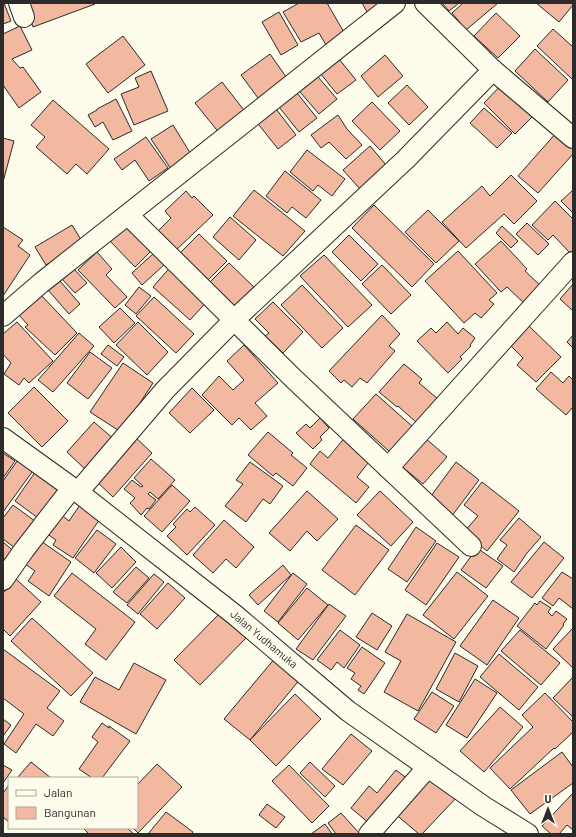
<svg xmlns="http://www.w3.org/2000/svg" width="576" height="837" font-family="Barlow,sans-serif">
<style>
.building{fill:#f2b8a0;stroke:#2b2b2b}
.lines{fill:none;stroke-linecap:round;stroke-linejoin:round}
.street-casing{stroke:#2b2b2b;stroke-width:22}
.street{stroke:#fdfbea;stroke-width:20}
.labels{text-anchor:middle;stroke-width:3;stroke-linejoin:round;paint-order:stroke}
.street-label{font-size:11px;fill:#2b2b2b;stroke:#fdfbea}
</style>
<rect width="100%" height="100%" fill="#fdfbea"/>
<g class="building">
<polygon points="4,3 11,21 3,24 3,4"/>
<polygon points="24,3 95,3 95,4 33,27"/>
<polygon points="299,3 327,3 345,34 326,45 319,33 301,42 283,12"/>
<polygon points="362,3 382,3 367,12"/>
<polygon points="442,3 459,3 449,11"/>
<polygon points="463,3 498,3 466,30 452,13"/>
<polygon points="536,3 573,3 573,5 559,22"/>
<polygon points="279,12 298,45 281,55 262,22"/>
<polygon points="496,13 520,36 498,58 474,36"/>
<polygon points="20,26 32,50 12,59 20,68 23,67 41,92 19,108 3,85 3,34"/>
<polygon points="553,29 573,47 573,80 537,46"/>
<polygon points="123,36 145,65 108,93 86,64"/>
<polygon points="535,49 568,80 548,102 515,71"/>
<polygon points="270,54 289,81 261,102 241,75"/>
<polygon points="335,54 356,80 337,94 316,68"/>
<polygon points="385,55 403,76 378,97 361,76"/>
<polygon points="312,70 337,99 319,114 294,85"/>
<polygon points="151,71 168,111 134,125 121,94 139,87 135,78"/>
<polygon points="222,82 247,114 220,134 195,103"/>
<polygon points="504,82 536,113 515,134 484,103"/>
<polygon points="407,85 428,107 409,125 388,103"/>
<polygon points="293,88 317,118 299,132 275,102"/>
<polygon points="116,99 132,131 113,140 103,122 95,127 88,115 97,110 97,109"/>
<polygon points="53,100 109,149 87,174 76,164 67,174 36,147 45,137 31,125"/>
<polygon points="372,102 400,131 380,150 352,121"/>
<polygon points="273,105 296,135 278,149 255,120"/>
<polygon points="484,108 512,133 497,148 470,123"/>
<polygon points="338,115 347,129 362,145 346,159 329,142 321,148 311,135"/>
<polygon points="173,125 192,156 171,169 151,139"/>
<polygon points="557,132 573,146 573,154 538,193 518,176"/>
<polygon points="146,137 168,168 149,181 135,160 122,170 114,159"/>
<polygon points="3,138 14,141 3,182"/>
<polygon points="370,146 387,166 360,189 343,170"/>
<polygon points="307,150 345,179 332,196 318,185 313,191 290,172"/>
<polygon points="285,171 321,200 306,218 292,207 287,213 266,196"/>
<polygon points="511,175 537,201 514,224 504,214 466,248 442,222 482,186 490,196"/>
<polygon points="254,190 305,231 283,256 233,216"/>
<polygon points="573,190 573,213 561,201"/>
<polygon points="186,191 192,198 194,196 213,215 176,250 158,231 171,218 165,211"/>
<polygon points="555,201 573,219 573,251 570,253 553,235 548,240 532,225"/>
<polygon points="374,205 434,264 412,287 352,228"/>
<polygon points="428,210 459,241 436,263 405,232"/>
<polygon points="230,217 256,240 239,260 213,237"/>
<polygon points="130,220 155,247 135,267 109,240"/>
<polygon points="527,223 549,244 538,255 516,234"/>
<polygon points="72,225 83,243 46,265 35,247"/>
<polygon points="502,226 518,241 511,248 496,233"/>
<polygon points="3,227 23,240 18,246 30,255 3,296"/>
<polygon points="199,234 227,261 207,281 179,254"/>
<polygon points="349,235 378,264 361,281 332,252"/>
<polygon points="501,241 527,269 525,271 543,288 526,305 507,287 501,292 475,264"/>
<polygon points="458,251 497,293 489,300 494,304 481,318 475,313 464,323 425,281"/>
<polygon points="97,252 112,269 106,275 127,297 115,308 78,270"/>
<polygon points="154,253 165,264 142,285 132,273"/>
<polygon points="324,255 372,305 348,327 300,276"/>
<polygon points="229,263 256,289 237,309 209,283"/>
<polygon points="173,264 211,297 190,320 153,287"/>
<polygon points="382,265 411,295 391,314 362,284"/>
<polygon points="73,268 87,283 75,293 62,279"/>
<polygon points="60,281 80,304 69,314 48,290"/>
<polygon points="573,284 573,311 560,299"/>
<polygon points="302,285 343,328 322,348 281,305"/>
<polygon points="139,287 151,296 136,314 125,305"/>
<polygon points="40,294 77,333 55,355 25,327 28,325 18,314"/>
<polygon points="154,297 194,334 176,353 136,316"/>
<polygon points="273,302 303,332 283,353 265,336 269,333 255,319"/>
<polygon points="120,308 135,323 114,343 99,327"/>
<polygon points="382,315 400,334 389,346 395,351 367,383 360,378 352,387 344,380 341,383 329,371"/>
<polygon points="17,322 53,361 29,383 24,378 19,385 4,374 11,363 3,354 3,334"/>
<polygon points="138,322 168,352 147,375 116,345"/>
<polygon points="447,322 458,334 463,328 475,338 470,345 471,346 460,357 462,359 448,373 417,341 431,328 436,333"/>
<polygon points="529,326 561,357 536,382 517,365 523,358 510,345"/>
<polygon points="79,333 94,346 53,392 38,380"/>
<polygon points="573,335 573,348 567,342"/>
<polygon points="108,345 124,357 117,366 101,354"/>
<polygon points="244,345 278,383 255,403 267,416 251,430 239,418 232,425 202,395 219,376 233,390 244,380 227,361"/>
<polygon points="90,352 112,368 88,399 67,383"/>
<polygon points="123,363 153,383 121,432 90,412"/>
<polygon points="404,364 422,379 419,383 438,399 417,423 398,406 397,407 379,392"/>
<polygon points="551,372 563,383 569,376 573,380 573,407 566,415 536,389"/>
<polygon points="34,387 68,421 42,447 8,413"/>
<polygon points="192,388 214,410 190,433 169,413"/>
<polygon points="376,394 413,427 390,452 353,419"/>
<polygon points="320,418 329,428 320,437 322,440 313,449 296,433 306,424 310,428"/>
<polygon points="94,422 115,440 87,471 67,452"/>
<polygon points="268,432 293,453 291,455 307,468 293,486 276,473 273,476 248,455"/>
<polygon points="134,436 152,453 113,497 95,480"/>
<polygon points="346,436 372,458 357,477 369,487 356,503 310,464 320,451 328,458"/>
<polygon points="424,437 447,457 423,484 400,465"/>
<polygon points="3,453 15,461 3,478"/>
<polygon points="20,457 35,468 3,512 3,481"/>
<polygon points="151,459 175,480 158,499 150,492 148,494 156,500 149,509 147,508 141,515 130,503 135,498 124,489 132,480 141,487 143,486 134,478"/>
<polygon points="250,462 283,486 270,504 263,499 246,522 225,506 243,484 236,480"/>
<polygon points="456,462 479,480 451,517 428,500"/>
<polygon points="38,468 66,488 42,521 15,501"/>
<polygon points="482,482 519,511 487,551 464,532 478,516 464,505"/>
<polygon points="172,485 190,501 162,532 144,516"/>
<polygon points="307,491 338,519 317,541 307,531 290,551 269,533"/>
<polygon points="380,491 413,522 391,546 357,515"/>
<polygon points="82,502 102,516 73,558 53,545 56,540 43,531 58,512 69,521"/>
<polygon points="13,505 39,524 19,551 3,539 3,518"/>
<polygon points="195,507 215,525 187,555 167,536 176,527 173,524 187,509 190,512"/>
<polygon points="519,518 541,537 527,553 514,572 497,559 507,545 500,540"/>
<polygon points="224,520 254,547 236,568 226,559 213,573 193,555"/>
<polygon points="356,525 389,550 355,595 322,570"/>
<polygon points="416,527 436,541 407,582 388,569"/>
<polygon points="97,530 116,544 94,573 75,558"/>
<polygon points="38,539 71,562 49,596 28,581 35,571 21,561"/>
<polygon points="3,542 17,554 3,570"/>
<polygon points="544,542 564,558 532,598 511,582"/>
<polygon points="437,543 459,557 426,605 405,590"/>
<polygon points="121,547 136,562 112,588 96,573"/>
<polygon points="477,548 503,566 486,588 461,570"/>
<polygon points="283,565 291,575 258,605 249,595"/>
<polygon points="136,567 149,578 127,603 113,592"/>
<polygon points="457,572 488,596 454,639 423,615"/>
<polygon points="562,572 573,579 573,609 559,598 553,606 542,598"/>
<polygon points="72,573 135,622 106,660 85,644 96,629 54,596"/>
<polygon points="293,573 307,584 278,622 264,611"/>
<polygon points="154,574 164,582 138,614 127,605"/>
<polygon points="16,579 41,602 10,636 3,629 3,593"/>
<polygon points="168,583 185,598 157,629 140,614"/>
<polygon points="307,588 328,605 298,640 278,623"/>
<polygon points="493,600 519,618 487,665 460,646"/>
<polygon points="540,601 551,608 548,612 552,616 556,611 567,619 563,624 564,625 546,649 517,626 535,603 537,605"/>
<polygon points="329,604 346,616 313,660 296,649"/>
<polygon points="221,612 247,637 200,685 174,660"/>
<polygon points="372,613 392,626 377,650 356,637"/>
<polygon points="407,614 456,642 418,711 384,692 401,661 385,652"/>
<polygon points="32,618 93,673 71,696 11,641"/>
<polygon points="573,628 573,668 553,649"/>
<polygon points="340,630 360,645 344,668 337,662 331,670 317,660"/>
<polygon points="520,630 560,663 541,685 501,651"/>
<polygon points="362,647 385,663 364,694 358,690 361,686 351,679 355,673 347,668"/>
<polygon points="3,649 60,691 47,708 64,721 53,736 36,724 16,753 4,744 24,714 3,698"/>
<polygon points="455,653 478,666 459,702 436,689"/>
<polygon points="499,654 538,687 519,710 480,677"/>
<polygon points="276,657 301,678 250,740 224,719"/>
<polygon points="134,663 166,680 136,734 80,702 95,677 119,690"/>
<polygon points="573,677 573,717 553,698"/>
<polygon points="475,679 497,693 467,738 446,725"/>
<polygon points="432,692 454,706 436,733 414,719"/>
<polygon points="545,693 573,722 573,732 555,749 554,748 510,789 490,768 533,727 522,715"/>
<polygon points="295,694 321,719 276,766 250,740"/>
<polygon points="500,707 523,727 484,772 460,751"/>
<polygon points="3,719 11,725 3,736"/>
<polygon points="102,723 109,728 109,726 130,741 102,778 92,778 79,769 98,742 92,737"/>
<polygon points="351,734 372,751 343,785 322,769"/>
<polygon points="562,752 573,767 573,783 530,814 511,790"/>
<polygon points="31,762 51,778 17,778"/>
<polygon points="310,762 335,786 325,797 300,773"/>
<polygon points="157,764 182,787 138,833 133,828 137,828 137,785"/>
<polygon points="3,765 12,770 3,783"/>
<polygon points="289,765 329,806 312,823 272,781"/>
<polygon points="396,770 414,784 376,829 351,808 369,786 377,793"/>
<polygon points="428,777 457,797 422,834 419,834 393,812"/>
<polygon points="9,785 9,822 3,817 3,793"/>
<polygon points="573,793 573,830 567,825 559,834 551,834 542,826"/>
<polygon points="267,804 285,817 276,828 259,815"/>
<polygon points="166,812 193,832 191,834 148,834"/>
<polygon points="341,813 360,834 336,834 328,823"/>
<polygon points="325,824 332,834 311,834"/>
<polygon points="83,828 127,828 134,834 89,834"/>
</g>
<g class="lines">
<g class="street-casing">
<g id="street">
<polyline points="19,3 24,17"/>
<polyline points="425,3 493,70 573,138"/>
<polyline points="128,215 295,380 471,546"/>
<polyline points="3,316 41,283 395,3"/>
<polyline points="3,438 78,492 235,615 348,711 483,806 528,834"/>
<polyline points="388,468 573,262"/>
<polyline points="78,492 165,390 235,319 406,159 493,70"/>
<polyline points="3,580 24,550 72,488"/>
<polyline points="369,834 428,767"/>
</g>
</g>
<use href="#street" class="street"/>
</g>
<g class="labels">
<g class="street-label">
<text transform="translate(264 639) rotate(40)" y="4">Jalan Yudhamuka</text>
</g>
</g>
<rect width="576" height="837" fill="none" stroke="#2b2b2b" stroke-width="8"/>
<rect x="8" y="777" width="130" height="52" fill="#fdfbea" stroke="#a9a89e"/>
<rect x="16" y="790" width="20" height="6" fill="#fdfbea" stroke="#a9a89e"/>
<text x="44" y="797" font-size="12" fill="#2b2b2b">Jalan</text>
<rect x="16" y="807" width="20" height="12" fill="#f2b8a0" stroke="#a9a89e"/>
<text x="44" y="817" font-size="12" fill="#2b2b2b">Bangunan</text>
<g transform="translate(548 809)" stroke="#fdfbea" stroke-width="3" paint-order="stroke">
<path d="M0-3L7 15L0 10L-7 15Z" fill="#2b2b2b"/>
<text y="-6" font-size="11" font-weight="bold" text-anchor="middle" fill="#2b2b2b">U</text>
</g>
</svg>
